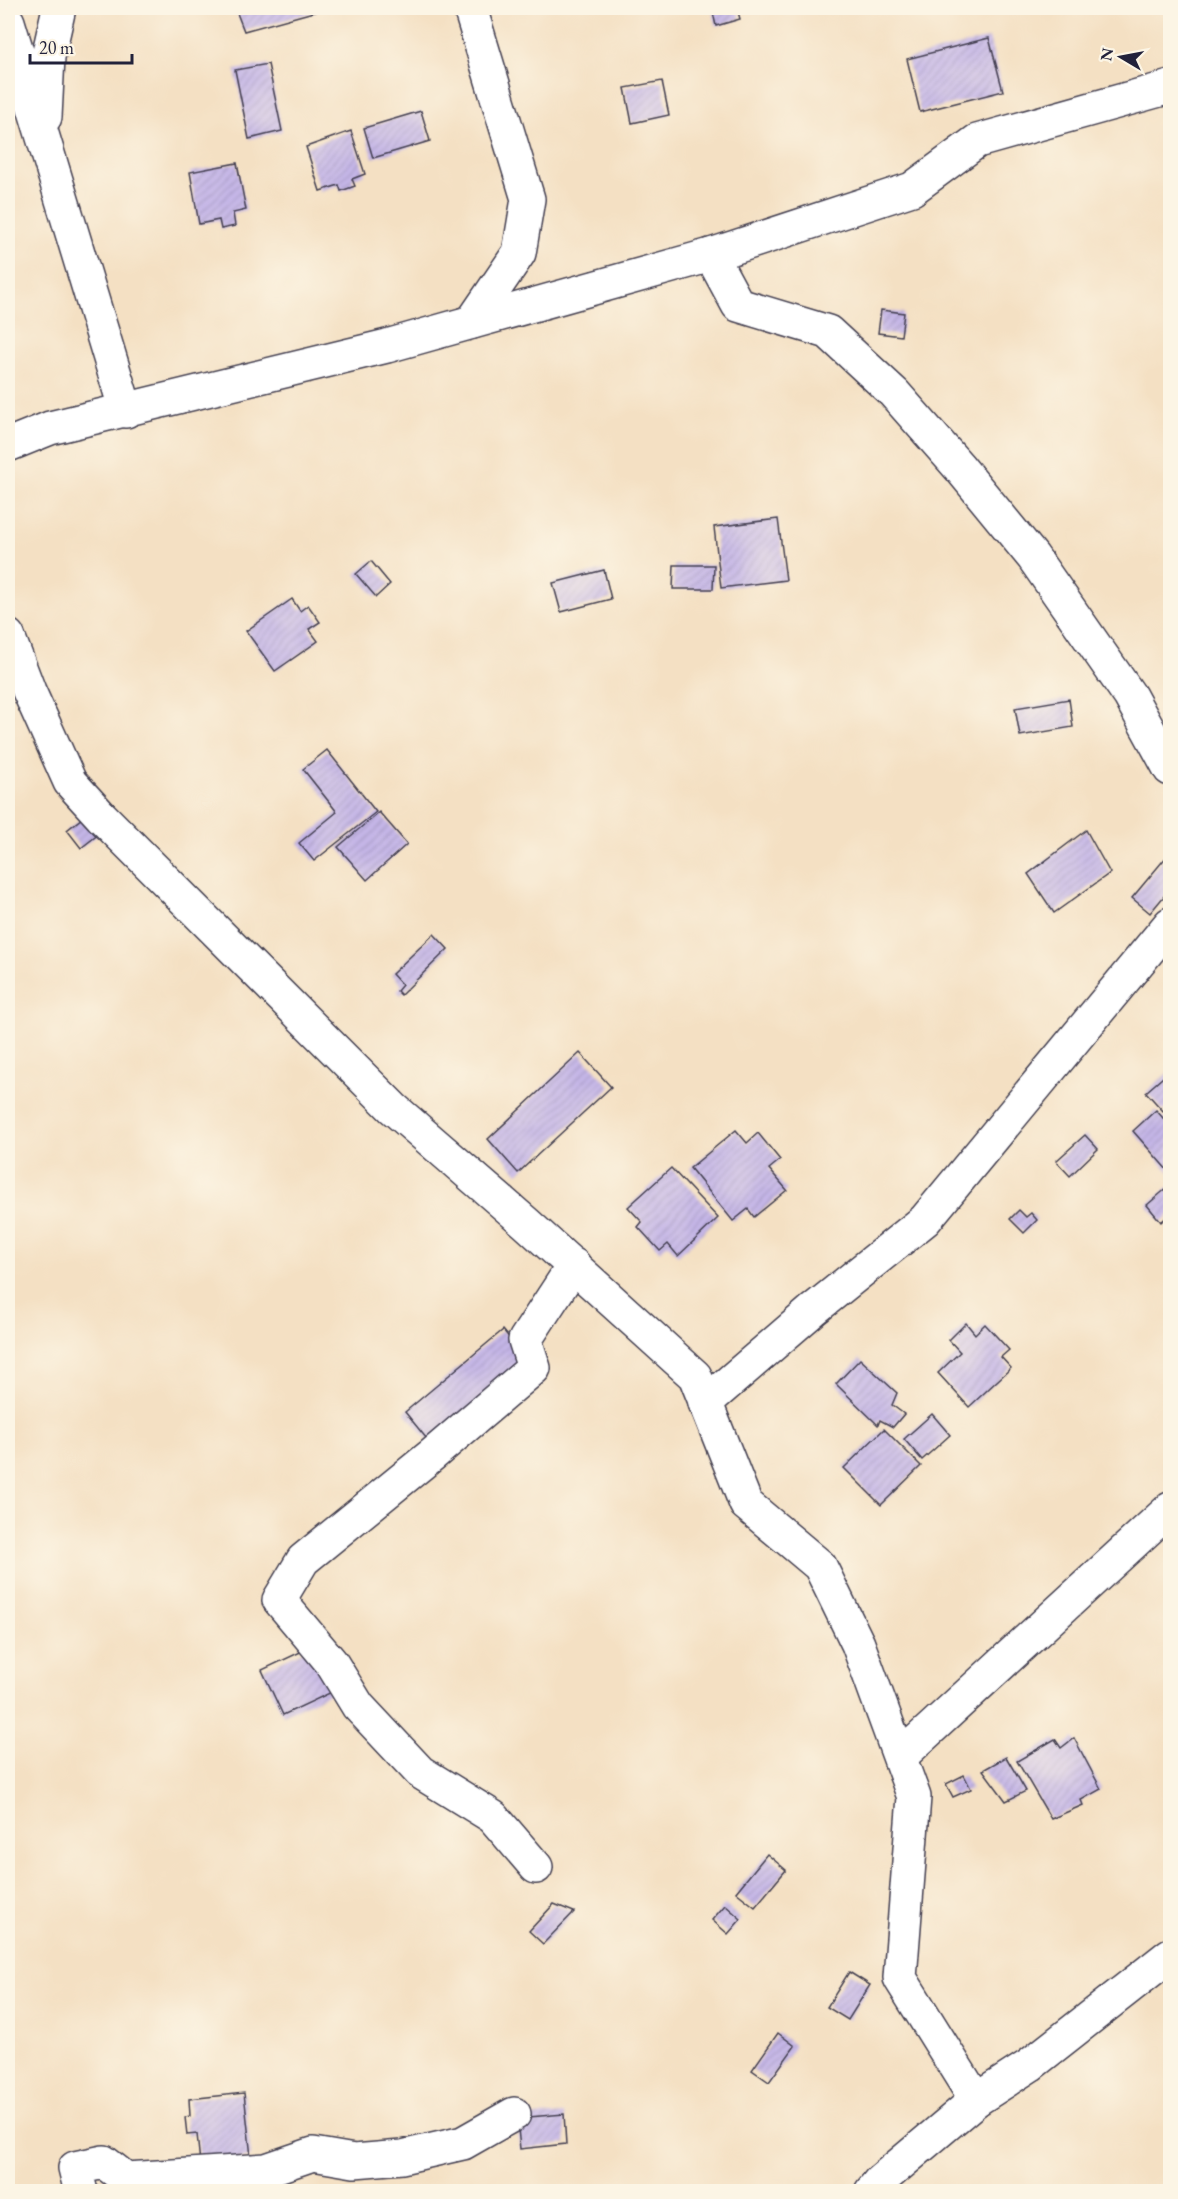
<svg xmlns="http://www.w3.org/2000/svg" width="1178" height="2199" font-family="'EB Garamond',serif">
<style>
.building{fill:url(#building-hatch)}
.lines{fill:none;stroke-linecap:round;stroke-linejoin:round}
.minor-casing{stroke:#423e4f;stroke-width:36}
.tertiary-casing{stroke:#423e4f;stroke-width:36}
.minor{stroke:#fff;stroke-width:33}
.tertiary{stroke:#fff;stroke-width:33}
</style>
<defs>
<pattern id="building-hatch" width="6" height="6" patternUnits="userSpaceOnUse" patternTransform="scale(1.5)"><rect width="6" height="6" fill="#c5b6e7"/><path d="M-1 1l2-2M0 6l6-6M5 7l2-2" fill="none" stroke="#a99cc7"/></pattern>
</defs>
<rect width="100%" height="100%" fill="#fcf5e5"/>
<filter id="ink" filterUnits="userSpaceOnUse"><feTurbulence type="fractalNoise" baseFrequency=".0167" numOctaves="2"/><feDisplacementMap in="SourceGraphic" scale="12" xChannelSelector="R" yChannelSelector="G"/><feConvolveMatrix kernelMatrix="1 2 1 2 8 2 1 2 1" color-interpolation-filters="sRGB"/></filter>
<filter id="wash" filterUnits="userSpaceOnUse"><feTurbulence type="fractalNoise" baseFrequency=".008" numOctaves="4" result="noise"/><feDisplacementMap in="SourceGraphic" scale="24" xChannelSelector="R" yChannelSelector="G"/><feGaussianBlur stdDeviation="1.35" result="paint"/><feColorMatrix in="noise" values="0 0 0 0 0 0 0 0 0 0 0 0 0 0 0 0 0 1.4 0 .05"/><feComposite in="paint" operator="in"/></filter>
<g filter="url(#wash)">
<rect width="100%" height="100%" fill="#f4e0c3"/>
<g id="blocks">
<g class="building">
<polygon points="235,8 328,8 244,31"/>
<polygon points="712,8 737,8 740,19 716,26"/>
<polygon points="989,38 1003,91 920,112 907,59"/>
<polygon points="268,64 282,131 249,139 235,70"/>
<polygon points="662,81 669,115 632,123 625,88"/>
<polygon points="421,111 430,141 373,158 364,128"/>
<polygon points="351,131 365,174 352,179 355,186 341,191 339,185 320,191 306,147"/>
<polygon points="237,163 246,210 233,213 235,226 221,229 219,220 199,224 190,172"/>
<polygon points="881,310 904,313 901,336 878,333"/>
<polygon points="778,519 786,580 721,588 714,527"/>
<polygon points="371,561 390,584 376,597 356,574"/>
<polygon points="674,565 714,565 713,589 673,589"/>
<polygon points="604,570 611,599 561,612 553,583"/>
<polygon points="292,599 300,611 308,605 320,622 309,629 318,641 275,671 246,631"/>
<polygon points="1069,699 1073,727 1020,736 1015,708"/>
<polygon points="327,750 376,812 314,861 299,843 337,812 303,769"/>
<polygon points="91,811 104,830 81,848 67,830"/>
<polygon points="379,812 407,844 367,880 338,847"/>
<polygon points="1086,830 1110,873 1054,913 1028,874"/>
<polygon points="1167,856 1170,859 1170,889 1150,913 1132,898"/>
<polygon points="434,934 448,949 401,995 397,991 402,985 392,974"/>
<polygon points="580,1053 611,1087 518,1173 488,1139"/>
<polygon points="1170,1071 1170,1104 1163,1111 1146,1092"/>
<polygon points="1156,1110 1170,1126 1169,1172 1133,1131"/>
<polygon points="736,1130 747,1143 758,1133 780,1160 769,1169 787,1190 754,1217 748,1209 733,1221 690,1168"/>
<polygon points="1085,1135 1098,1149 1070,1176 1056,1161"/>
<polygon points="671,1168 718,1218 678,1256 668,1244 660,1251 638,1227 642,1222 628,1207"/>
<polygon points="1168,1187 1170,1190 1170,1214 1161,1222 1147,1205"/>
<polygon points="1019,1210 1026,1217 1031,1213 1037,1220 1024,1233 1010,1219"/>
<polygon points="966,1323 975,1334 985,1324 1009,1350 1001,1357 1011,1368 969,1407 938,1373 960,1352 949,1340"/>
<polygon points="503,1330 529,1362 431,1444 405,1412"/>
<polygon points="860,1359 897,1393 892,1405 904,1414 893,1427 880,1420 878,1425 836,1384"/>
<polygon points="932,1414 950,1435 922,1460 904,1439"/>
<polygon points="884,1429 921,1466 881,1505 844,1468"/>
<polygon points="311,1647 332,1692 283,1715 262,1670"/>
<polygon points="1074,1738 1101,1789 1081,1800 1083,1805 1051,1819 1017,1761 1055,1739 1061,1748"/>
<polygon points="1006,1757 1026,1791 1006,1801 983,1770"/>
<polygon points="964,1775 971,1789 953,1797 946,1784"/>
<polygon points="767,1854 786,1870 755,1907 736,1892"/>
<polygon points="554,1904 574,1912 543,1944 529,1931"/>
<polygon points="725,1905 741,1919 728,1934 712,1920"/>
<polygon points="849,1972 870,1985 848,2020 827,2007"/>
<polygon points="778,2033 795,2046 769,2082 752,2070"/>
<polygon points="244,2093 251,2157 200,2163 197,2134 187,2135 185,2117 190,2116 189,2099"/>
<polygon points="564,2114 566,2144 520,2149 517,2118"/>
</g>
</g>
</g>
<g filter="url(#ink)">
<use href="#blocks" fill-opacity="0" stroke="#423e4f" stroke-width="1.5"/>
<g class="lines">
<g class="minor-casing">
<g id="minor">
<polyline points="470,8 528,199 519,253 472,322"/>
<polyline points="8,22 126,411"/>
<polyline points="45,117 48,57 59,8"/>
<polyline points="711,255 738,305 828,332 894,393 960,468 1033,557 1130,696 1170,769"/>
<polyline points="8,636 29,691 70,782 101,816 393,1108 526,1223 695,1376 746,1504 820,1566 858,1644 914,1797 900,1978 976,2100"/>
<polyline points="705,1403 813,1310 925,1220 1170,924"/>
<polyline points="900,1757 1170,1509"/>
<polyline points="536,1867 493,1817 420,1772 358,1706 331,1662 279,1600 303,1560 432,1455 534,1368 525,1340 574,1265"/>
<polyline points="81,2192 75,2168 104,2162 126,2179 266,2170 313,2154 354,2161 402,2157 463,2143 514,2114"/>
<polyline points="871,2192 880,2181 976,2100 1030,2065 1170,1955"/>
</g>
</g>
<g class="tertiary-casing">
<polyline id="tertiary" points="8,445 50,428 387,346 711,255 912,189 977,141 1170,87"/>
</g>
<use href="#minor" class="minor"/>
<use href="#tertiary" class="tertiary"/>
</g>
</g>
<rect width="1178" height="2199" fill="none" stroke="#fcf5e5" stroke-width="30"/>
<g transform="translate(1121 57) rotate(280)" stroke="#fcf5e5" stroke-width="4.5" paint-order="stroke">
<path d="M0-4.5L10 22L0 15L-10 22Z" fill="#22223b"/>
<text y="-9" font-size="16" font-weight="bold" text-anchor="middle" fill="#22223b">N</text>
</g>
<path d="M30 54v9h102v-9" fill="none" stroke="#22223b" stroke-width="3"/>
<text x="39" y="54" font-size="18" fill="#22223b" stroke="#fcf5e5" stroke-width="4.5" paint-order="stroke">20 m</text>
</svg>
